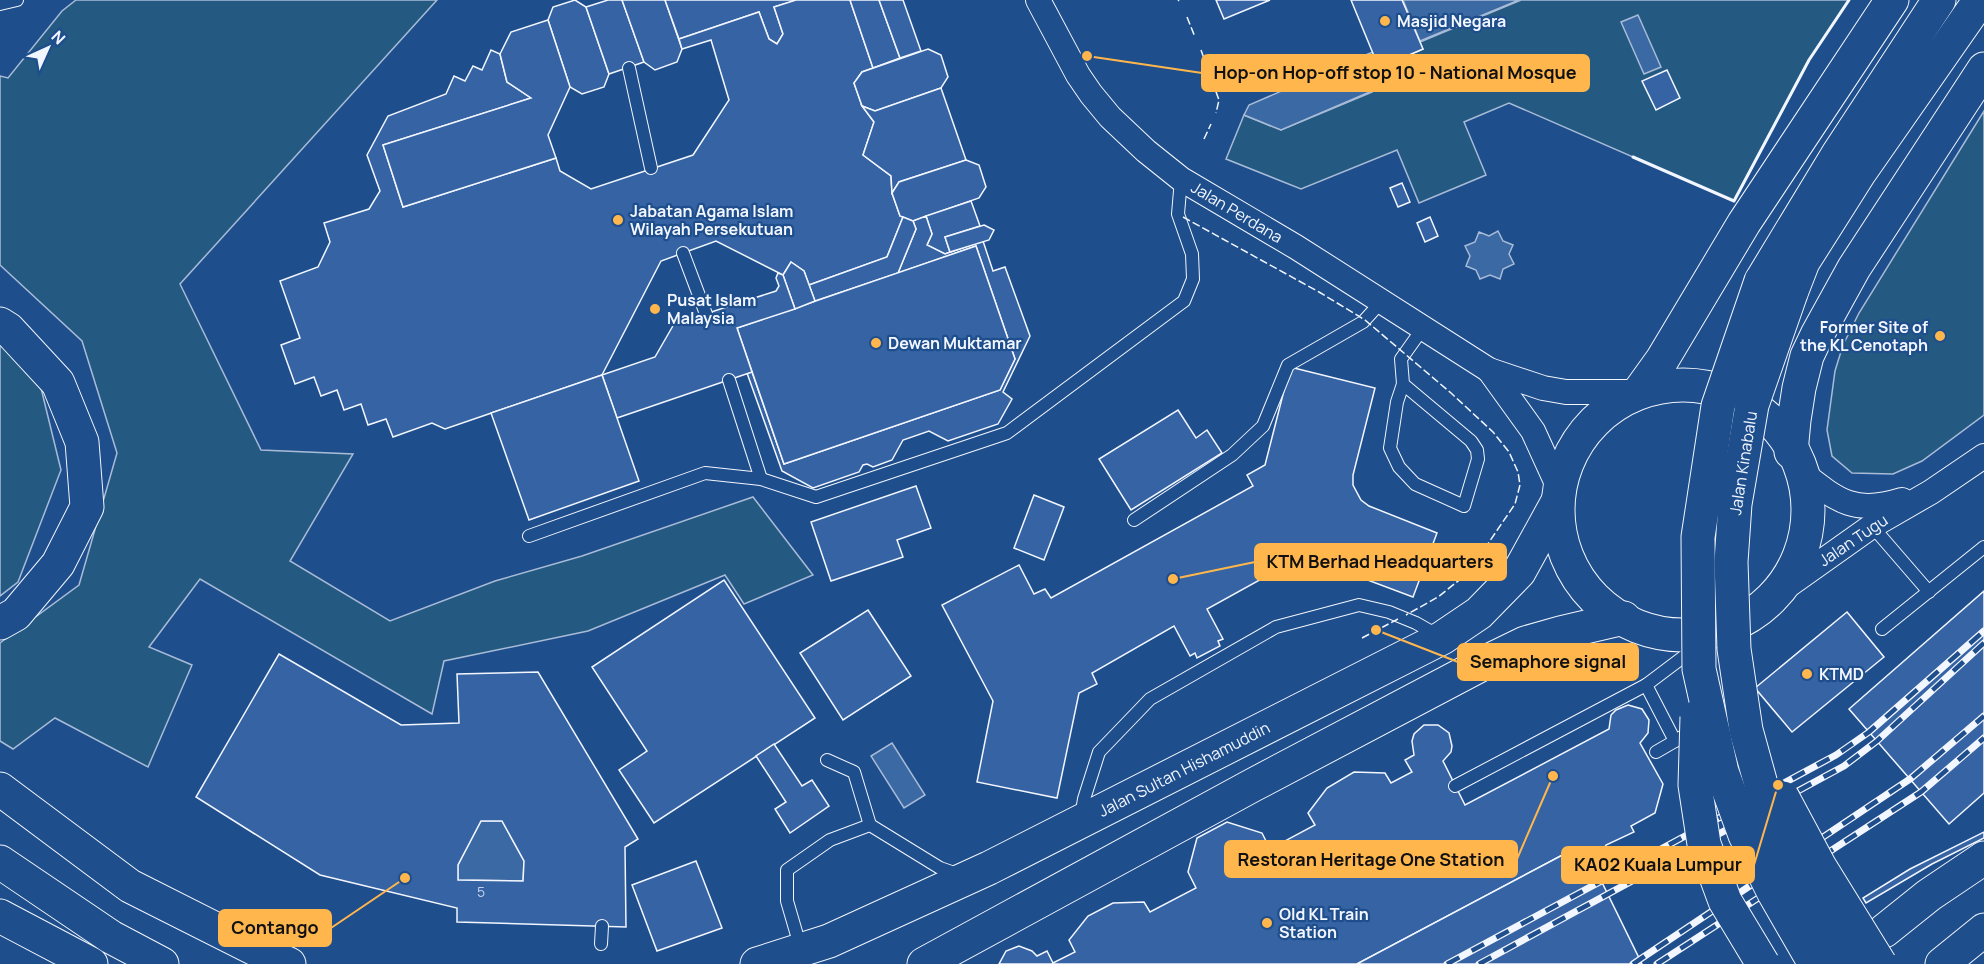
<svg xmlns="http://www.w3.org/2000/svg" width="1984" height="964" font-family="Manrope,sans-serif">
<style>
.green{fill:#245a82;stroke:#a8bbd7;stroke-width:1.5}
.water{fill:#3b69a3;stroke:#a8bbd7;stroke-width:1.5}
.building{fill:#3563a3;stroke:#f2f6ff;stroke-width:1.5;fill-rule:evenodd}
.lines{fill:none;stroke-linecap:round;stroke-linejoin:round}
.lane-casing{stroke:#f2f6ff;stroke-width:14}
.street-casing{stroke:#f2f6ff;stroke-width:26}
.secondary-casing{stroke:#f2f6ff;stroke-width:35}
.primary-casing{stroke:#f2f6ff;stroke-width:35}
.highway-casing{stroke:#f2f6ff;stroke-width:35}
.lane{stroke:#1f4e8c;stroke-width:12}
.street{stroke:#1f4e8c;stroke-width:24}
.secondary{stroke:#1f4e8c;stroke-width:33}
.primary{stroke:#1f4e8c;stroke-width:33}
.highway{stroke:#1f4e8c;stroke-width:33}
.rail-casing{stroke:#f2f6ff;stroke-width:7}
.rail{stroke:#1f4e8c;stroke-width:4.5;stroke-dasharray:14;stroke-linecap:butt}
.highway-bridge-casing{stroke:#f2f6ff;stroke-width:35;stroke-linecap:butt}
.highway-bridge{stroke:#1f4e8c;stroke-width:33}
.fence{stroke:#f2f6ff;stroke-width:1.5;stroke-dasharray:8 3;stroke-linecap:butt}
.wall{stroke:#f2f6ff;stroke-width:3}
.poi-dot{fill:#ffb74d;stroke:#1f4e8c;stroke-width:2}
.labels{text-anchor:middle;stroke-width:4.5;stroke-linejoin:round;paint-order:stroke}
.number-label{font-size:14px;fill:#c3d1e8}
.poi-label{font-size:16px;font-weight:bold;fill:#f2f6ff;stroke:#1f4e8c;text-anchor:start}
.street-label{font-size:16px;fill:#f2f6ff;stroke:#1f4e8c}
.leader{fill:none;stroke:#ffb74d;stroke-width:2}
.callout-dot{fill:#ffb74d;stroke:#1f4e8c;stroke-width:2}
.callout{fill:#ffb74d;stroke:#ffb74d;stroke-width:2}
.callout-label{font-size:18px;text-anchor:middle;font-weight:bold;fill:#111}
</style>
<rect width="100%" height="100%" fill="#1f4e8c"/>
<g class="green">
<polygon points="76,0 437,0 180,284 261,450 353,454 290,561 390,621 495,581 582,556 753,497 813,575 744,604 725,575 588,631 444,661 432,714 200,579 149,647 192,665 148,767 55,718 13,749 0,741 0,643 79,585 117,453 82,341 0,265 0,76 8,78 62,11"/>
<polygon points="1521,0 1849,0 1809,60 1734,201 1509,103 1464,122 1486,175 1419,203 1397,150 1301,189 1226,159 1244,115 1281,130 1372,92 1358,58 1373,52 1379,67 1423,49 1420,42"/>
<polygon points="1984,111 1984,415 1922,461 1893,474 1852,473 1832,456 1827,430 1835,371 1843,345 1859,313"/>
<polygon points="0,344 40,384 61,470 18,582 0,596"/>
</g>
<g class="water">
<polygon points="1403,0 1519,0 1420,41"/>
<polygon points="1638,15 1661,67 1644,74 1621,22"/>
<polygon points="1358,58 1372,91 1281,130 1244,115 1249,105"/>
<polygon points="1498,231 1503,241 1513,245 1509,254 1514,264 1503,269 1500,279 1490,275 1480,279 1476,270 1466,266 1470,256 1465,246 1475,242 1479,232 1489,236"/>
<polygon points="892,743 925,795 904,808 871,756"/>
<polygon points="481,821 502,821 524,861 523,881 458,880 458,865"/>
</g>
<g class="building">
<polygon points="575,0 586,7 609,74 604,87 582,94 570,87 548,20 553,7"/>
<polygon points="608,0 622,0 644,62 609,74 586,7"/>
<polygon points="622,0 665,0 682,49 677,62 655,70 644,62"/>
<polygon points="665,0 797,0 774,7 783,34 777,44 769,39 759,12 679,39"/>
<polygon points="796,0 850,0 873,68 862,72 854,83 862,106 874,122 863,155 891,176 892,193 900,216 903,217 887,257 809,285 804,271 791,262 783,275 716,241 661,261 602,375 445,429 432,423 393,437 386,419 368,425 361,404 344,410 337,390 321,396 314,377 295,384 281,345 300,338 280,281 318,267 330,242 324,223 369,209 380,191 367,155 388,116 446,94 454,76 465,81 473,66 482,70 491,50 500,54 507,82 531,98 383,145 403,207 556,158 560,171 591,189 693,155 729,100 711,40 682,49 679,39 759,12 769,39 777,44 783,34 774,7"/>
<polygon points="850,0 879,0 900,58 873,68"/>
<polygon points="879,0 903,0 921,51 900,58"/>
<polygon points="1216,0 1270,0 1224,19"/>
<polygon points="1351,0 1402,0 1423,49 1379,68"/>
<polygon points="548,20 570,87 548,135 556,158 403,207 383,145 531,98 507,82 500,54 511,32"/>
<polygon points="928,49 941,55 948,77 941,88 875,111 862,106 854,83 862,72"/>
<polygon points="1667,70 1680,98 1656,110 1642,81"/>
<polygon points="941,88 966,160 899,182 892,193 891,176 863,155 874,122 862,106 875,111"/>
<polygon points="966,160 979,165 986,187 979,198 913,221 900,216 892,193 899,182"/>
<polygon points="1402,183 1410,202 1398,207 1390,188"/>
<polygon points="971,201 980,226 945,237 950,252 945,254 927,245 932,234 926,216"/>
<polygon points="926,216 932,234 927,245 945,254 983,241 993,271 1005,267 1030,336 1003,392 1012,399 998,424 948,441 929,431 903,440 892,460 873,467 867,464 863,465 859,472 813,488 782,471 747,373 752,372 784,464 1000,390 1015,359 976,246 898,273 916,229 913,221"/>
<polygon points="903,217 913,221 916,229 898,273 815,301 809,285 887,257"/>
<polygon points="1430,217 1438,236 1425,242 1417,223"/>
<polygon points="984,225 994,230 989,240 950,252 945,237"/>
<polygon points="976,246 1015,359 1000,390 784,464 737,328"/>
<polygon points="791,262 804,271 815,301 795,309 783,275"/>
<polygon points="778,273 783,275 795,309 737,328 752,372 617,418 602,375 655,357 674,324 776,291 779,286 776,278"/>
<polygon points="1290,367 1375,388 1353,475 1353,485 1361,500 1369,506 1437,533 1413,597 1317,561 1299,570 1294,561 1207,609 1223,639 1218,641 1220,646 1197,658 1195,653 1190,656 1174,626 1092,673 1097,684 1079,693 1057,798 977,782 993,701 942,605 1019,565 1034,594 1045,589 1051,598 1253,486 1247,475 1265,465"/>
<polygon points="602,375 639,481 529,520 491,413"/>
<polygon points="1178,410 1196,438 1207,430 1222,453 1131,510 1099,459"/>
<polygon points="916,486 931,528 897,540 903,557 831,581 811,522"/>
<polygon points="1034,495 1064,507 1044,560 1014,548"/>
<polygon points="724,580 815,718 654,823 619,770 647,751 592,667"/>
<polygon points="1984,591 1984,793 1949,824 1849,709"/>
<polygon points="868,610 911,676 843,720 800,653"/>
<polygon points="1847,612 1884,657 1792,732 1755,688"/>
<path d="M279,654L401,725L459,723L457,674L538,672L638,839L625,847L626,927L457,922V908L320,875L196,797ZM481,821H502L524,861L523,881L458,880V865Z"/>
<polygon points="1628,705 1642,709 1649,720 1648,733 1640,743 1663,784 1655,813 1631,826 1634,832 1606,845 1603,851 1594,857 1579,856 1572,850 1357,964 999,964 1006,951 1019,946 1032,951 1037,956 1047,951 1053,963 1075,952 1069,940 1088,916 1113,903 1144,902 1150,912 1196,888 1188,872 1197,838 1227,822 1262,833 1270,849 1315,825 1308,813 1327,788 1354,772 1385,773 1391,783 1412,772 1405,760 1414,755 1412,741 1414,734 1424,725 1438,725 1449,733 1452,746 1451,752 1443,761 1465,805 1609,729 1611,715 1616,710"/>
<polygon points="774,744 802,786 812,780 829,806 790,833 775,809 786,802 756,756"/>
<polygon points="1984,832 1984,838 1932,864 1866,903 1863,898 1910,869"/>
<polygon points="1572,850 1579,856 1590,858 1642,964 1357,964"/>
<polygon points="696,861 722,928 657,951 632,885"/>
</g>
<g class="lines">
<g class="lane-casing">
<g id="lane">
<polyline points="0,4 17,0"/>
<polyline points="629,68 651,168"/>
<polyline points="683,253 706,314"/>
<polyline points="729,380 761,479"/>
<polyline points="1403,384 1471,441 1477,450 1478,459 1464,506 1415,484 1399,467 1390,448 1397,402 1403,384 1401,359 1423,328"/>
<polyline points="1134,520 1232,455 1263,426 1288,365 1363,322 1382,301"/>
<polyline points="1872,526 1929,592"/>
<polyline points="529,536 705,473 761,479 816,497 1007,433 1184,301 1193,279 1192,254 1178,214 1181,179"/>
<polyline points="1882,629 1984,547"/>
<polyline points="1646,685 1675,741"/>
<polyline points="1656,752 1694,730"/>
<polyline points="827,760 854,772 870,825"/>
<polyline points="1455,786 1646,685 1719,630"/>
<polyline points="1081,817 1084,799 1099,752 1150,699 1276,627 1359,605 1389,612 1416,623 1437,635"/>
<polyline points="601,944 602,926"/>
<polyline points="801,949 787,901 787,870 830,840 870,825 940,868 960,875"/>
</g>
</g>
<g class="street-casing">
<g id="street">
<polyline points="1038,0 1078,75 1091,94 1110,117 1146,151 1181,179 1296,247 1489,370 1543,388 1566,392 1639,392"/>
<polyline points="1489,370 1533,431 1559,488"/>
<path d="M1801,472C1838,501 1854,515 1902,500"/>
<polyline points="1779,592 1872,526 1931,492 1984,456"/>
</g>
</g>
<g class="secondary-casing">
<g id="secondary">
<circle cx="1683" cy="510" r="125"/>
<polyline points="0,789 130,886 257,950 289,964"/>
<polyline points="0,862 111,937 162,964"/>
<polyline points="1884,931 1929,895 1984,858"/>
<polyline points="757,964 829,941 989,868 1442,638 1479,613 1519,572 1557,503"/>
<polyline points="924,964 1253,785 1488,661 1525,643 1560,633 1624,618"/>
<polyline points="1942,964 1984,930"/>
</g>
</g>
<g class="primary-casing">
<g id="primary">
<polyline points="0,324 8,329 58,383 82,442 87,507 58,564 16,614 0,623"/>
<polyline points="0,916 91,964"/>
</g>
</g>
<g class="highway-casing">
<g id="highway">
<polyline points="1761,281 1838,154 1939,0"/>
<polyline points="1791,293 1803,262 1860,172 1980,0"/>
<polyline points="1639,392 1662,360 1744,223 1892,0"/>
<polyline points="1791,452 1794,420 1799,388 1807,356 1817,335 1854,268 1984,69"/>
</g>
</g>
<use href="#lane" class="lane"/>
<use href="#street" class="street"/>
<use href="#secondary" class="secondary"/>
<use href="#primary" class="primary"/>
<use href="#highway" class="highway"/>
<g class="rail-casing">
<g id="rail">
<polyline points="1447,964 1836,755 1869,732 1984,631"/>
<polyline points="1479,964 1844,766 1877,741 1984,643"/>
<polyline points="1633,964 1910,779 1984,716"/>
<polyline points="1657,964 1921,792 1984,738"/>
</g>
</g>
<use href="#rail" class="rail"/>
<g class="highway-bridge-casing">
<g id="highway-bridge">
<polyline points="1761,281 1718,406 1698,537 1699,669 1722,772 1745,835 1774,893 1815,964"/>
<polyline points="1791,293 1752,405 1735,504 1731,562 1734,649 1746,730 1772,824 1802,889 1849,964"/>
<polyline points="1697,717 1695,785 1704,844 1725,901 1763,964"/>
<polyline points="1783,798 1820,867 1880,964"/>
</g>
</g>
<use href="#highway-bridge" class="highway-bridge"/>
<g class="fence">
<polyline points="1178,0 1179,1"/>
<polyline points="1187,17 1195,37"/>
<polyline points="1201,50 1219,100 1216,113"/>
<polyline points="1204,139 1211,124"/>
<polyline points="1183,217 1319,292 1365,320 1451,393 1493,432 1509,452 1518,472 1520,485 1515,504 1468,573 1438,597 1406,615"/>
<polyline points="1362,638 1398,619"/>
</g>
<polyline class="wall" points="1633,157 1734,201 1809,60 1849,0"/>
</g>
<g class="poi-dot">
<circle cx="1385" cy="21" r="6"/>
<circle cx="618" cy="220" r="6"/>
<circle cx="655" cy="309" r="6"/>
<circle cx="1940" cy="336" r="6"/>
<circle cx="876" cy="343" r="6"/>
<circle cx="1807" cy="674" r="6"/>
<circle cx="1267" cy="923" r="6"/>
</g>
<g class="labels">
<g class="number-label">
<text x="481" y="897">5</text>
</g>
<g class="poi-label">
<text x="1397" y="27">Masjid Negara</text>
<text x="630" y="217">Jabatan Agama Islam<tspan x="630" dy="18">Wilayah Persekutuan</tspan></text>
<text x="667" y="306">Pusat Islam<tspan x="667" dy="18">Malaysia</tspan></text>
<text x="1928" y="333" text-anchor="end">Former Site of<tspan x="1928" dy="18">the KL Cenotaph</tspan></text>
<text x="888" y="349">Dewan Muktamar</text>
<text x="1819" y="680">KTMD</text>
<text x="1279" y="920">Old KL Train<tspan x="1279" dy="18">Station</tspan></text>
</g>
<g class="street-label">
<text transform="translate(1237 212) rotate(31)" y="6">Jalan Perdana</text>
<text transform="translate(1743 463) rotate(-81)" y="6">Jalan Kinabalu</text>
<text transform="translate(1853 540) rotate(-34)" y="6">Jalan Tugu</text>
<text transform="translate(1184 769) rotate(-27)" y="6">Jalan Sultan Hishamuddin</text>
</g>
</g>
<path class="leader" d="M1087 56L1202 73M1173 579L1255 562M1376 630L1458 662M1553 776L1517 859M1778 785L1754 865M405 878L331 928"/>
<g class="callout-dot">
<circle cx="1087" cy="56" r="6"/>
<circle cx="1173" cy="579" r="6"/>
<circle cx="1376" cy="630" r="6"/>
<circle cx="1553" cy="776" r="6"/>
<circle cx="1778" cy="785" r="6"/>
<circle cx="405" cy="878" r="6"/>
</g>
<g class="callout">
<rect x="1202" y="55" width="387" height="36" rx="6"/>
<rect x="1255" y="544" width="251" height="36" rx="6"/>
<rect x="1458" y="644" width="180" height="36" rx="6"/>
<rect x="1225" y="841" width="292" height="36" rx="6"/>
<rect x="1562" y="847" width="192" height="36" rx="6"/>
<rect x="219" y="910" width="112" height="36" rx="6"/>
</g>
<g class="callout-label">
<text x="1395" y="79">Hop-on Hop-off stop 10 - National Mosque</text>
<text x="1380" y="568">KTM Berhad Headquarters</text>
<text x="1548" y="668">Semaphore signal</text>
<text x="1371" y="866">Restoran Heritage One Station</text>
<text x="1658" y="871">KA02 Kuala Lumpur</text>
<text x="275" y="934">Contango</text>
</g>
<g transform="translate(48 48) rotate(45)" stroke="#1f4e8c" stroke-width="4.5" paint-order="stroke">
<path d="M0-4.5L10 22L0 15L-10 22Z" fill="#f2f6ff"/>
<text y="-9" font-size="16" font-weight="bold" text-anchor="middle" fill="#f2f6ff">N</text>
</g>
</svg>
